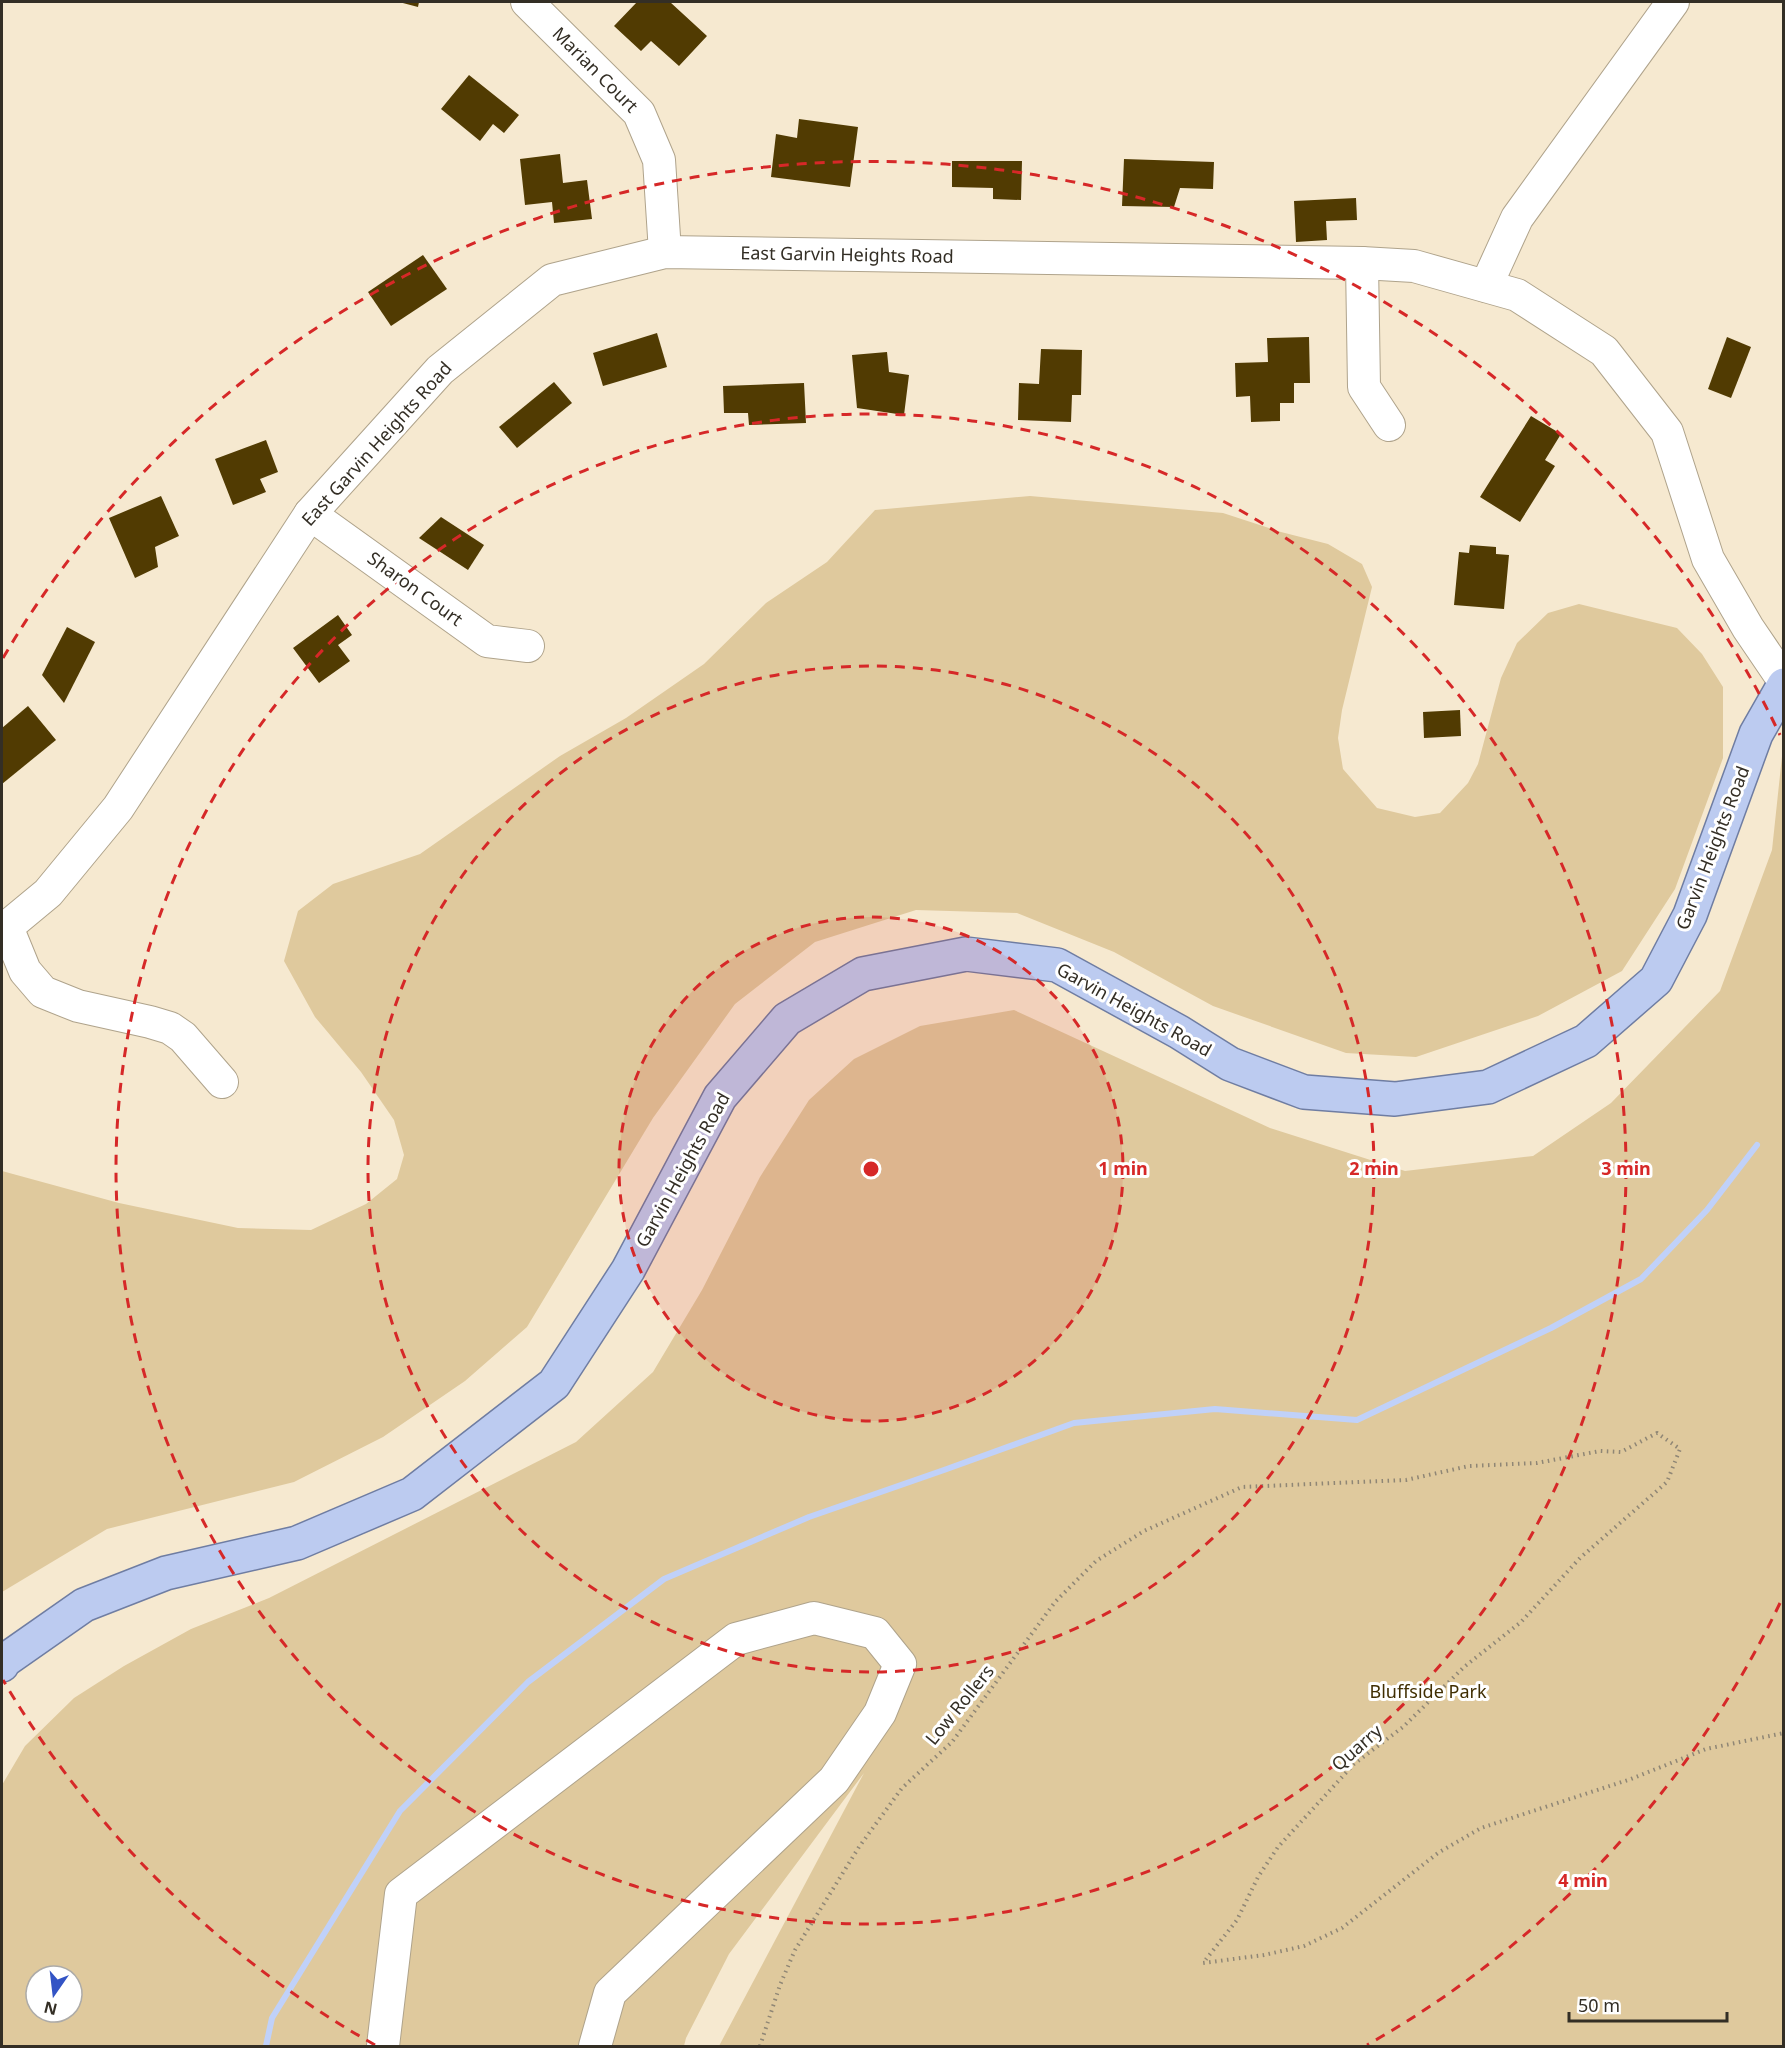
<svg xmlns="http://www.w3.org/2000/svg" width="1785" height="2048" font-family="'Noto Sans',sans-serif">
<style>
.green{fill:#dfc99d;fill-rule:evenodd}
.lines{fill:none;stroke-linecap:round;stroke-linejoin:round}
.stream{stroke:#c0d1f9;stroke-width:6}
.building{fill:#513b02}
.minor-casing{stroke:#afa38b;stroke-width:34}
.major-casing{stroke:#6f7da2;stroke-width:36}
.path{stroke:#8f8675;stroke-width:4;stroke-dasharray:1.5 4.5;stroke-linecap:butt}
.minor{stroke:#fff;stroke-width:32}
.major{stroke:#bccbf0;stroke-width:33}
.ring{fill:none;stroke:#d62828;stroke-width:3;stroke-dasharray:10 8}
.labels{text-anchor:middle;stroke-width:6;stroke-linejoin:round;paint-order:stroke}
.street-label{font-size:18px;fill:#332e25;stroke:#fff}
.park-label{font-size:18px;fill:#412f03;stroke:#fff}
.centre{fill:#d62828;stroke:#fff;stroke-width:3}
.ring-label{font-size:18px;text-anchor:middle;font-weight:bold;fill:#d62828;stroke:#fff;stroke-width:6;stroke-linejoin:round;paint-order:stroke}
</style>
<rect width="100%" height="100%" fill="#f6e9d0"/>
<g class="green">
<polygon points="1030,496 1223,513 1281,532 1328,544 1362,564 1372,587 1342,710 1338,738 1343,769 1377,808 1415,817 1440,813 1468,783 1478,764 1501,678 1517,643 1548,613 1579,604 1677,628 1702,654 1723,687 1723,758 1675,889 1622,971 1538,1016 1416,1057 1346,1053 1213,1006 1114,952 1017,913 916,910 815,942 735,1004 653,1118 527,1327 465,1381 383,1437 294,1482 107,1529 2,1592 2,1171 119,1203 238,1228 311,1230 366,1204 397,1179 404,1155 394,1120 361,1072 315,1017 284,961 298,911 333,884 420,854 560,756 626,718 704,664 766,603 827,562 875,510"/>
<path d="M1783,747V2046H719L864,1773L729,1954L686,2038L684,2046H2V1785L25,1746L74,1698L124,1666L191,1629L269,1598L576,1442L653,1372L702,1290L760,1177L809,1100L854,1059L920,1026L1014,1010L1270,1128L1405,1171L1533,1156L1611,1103L1720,991L1772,850ZM36,1976H72V2012H36Z"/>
</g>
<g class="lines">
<polyline class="stream" points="266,2046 272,2018 400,1811 528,1682 664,1579 809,1517 944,1470 1074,1423 1215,1409 1357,1420 1551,1328 1641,1279 1707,1210 1757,1145"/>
</g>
<g class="building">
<polygon points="399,2 419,2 418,7"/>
<polygon points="637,2 670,2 707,36 679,66 651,41 641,51 614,26"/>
<polygon points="469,75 519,115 504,133 493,124 480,141 441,109"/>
<polygon points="799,119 858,127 850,187 771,177 776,134 797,138"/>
<polygon points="560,154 563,183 587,180 592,219 554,223 552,202 525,205 520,159"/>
<polygon points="1124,159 1214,162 1213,189 1180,188 1174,207 1122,206"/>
<polygon points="952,161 1022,161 1021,200 993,199 993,188 952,187"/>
<polygon points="1356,198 1357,220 1326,221 1327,240 1296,242 1294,201"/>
<polygon points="423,255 447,289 391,326 368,292"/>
<polygon points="657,333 667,367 603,386 593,353"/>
<polygon points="1309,337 1310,383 1294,383 1294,403 1280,403 1280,421 1251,422 1250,396 1236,397 1235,363 1268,362 1267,338"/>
<polygon points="1727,337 1751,347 1731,398 1708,389"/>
<polygon points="1041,349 1082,350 1081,395 1072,395 1071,422 1018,420 1019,383 1039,384"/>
<polygon points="887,352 889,372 909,375 904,415 857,408 852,355"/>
<polygon points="554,382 572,403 517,448 499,427"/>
<polygon points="804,383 806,423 749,425 748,413 724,413 723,386"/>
<polygon points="1531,416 1561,434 1545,460 1555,466 1520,522 1480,497"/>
<polygon points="266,440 278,472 260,479 266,492 233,505 215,459"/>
<polygon points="161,496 179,536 155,547 158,567 135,578 109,518"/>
<polygon points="441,517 484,545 468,570 419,538"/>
<polygon points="1470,545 1496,547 1496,554 1509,555 1504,609 1454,605 1459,552 1469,553"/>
<polygon points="338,615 352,635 338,645 350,661 319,683 293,648"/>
<polygon points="67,627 95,642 64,703 42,675"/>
<polygon points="28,706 56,740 2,784 2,728"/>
<polygon points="1460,710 1461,736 1424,738 1423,712"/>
</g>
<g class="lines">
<g class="minor-casing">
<g id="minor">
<polyline points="527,2 639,113 659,160 665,252"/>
<polyline points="1362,263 1364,387 1389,425"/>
<polyline points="1486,286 1517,218 1673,2"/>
<polyline points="310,514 487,641 528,646"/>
<polyline points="7,927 25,971 43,992 78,1006 150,1022 170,1028 183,1037 222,1082"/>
<polyline points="2,929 7,927 48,893 118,808 310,514 440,370 552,280 665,252 1362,263 1414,266 1517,295 1604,351 1667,432 1708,559 1748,628 1784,681"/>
<polyline points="383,2046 401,1894 736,1639 814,1618 875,1633 900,1664 880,1713 834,1780 610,1993 595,2046"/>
</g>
</g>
<g class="major-casing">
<polyline id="major" points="2,1665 4,1661 84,1605 166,1573 297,1543 412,1494 554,1384 628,1270 720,1097 787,1019 863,974 966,954 1057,965 1179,1032 1230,1064 1304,1092 1395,1099 1488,1087 1586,1041 1656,980 1690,915 1756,734 1784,685"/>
</g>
<polyline class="path" points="760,2046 780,1985 795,1950 859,1847 902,1788 952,1742 1055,1602 1096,1561 1144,1531 1242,1487 1406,1480 1469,1466 1537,1463 1600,1451 1621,1452 1657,1433 1680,1449 1667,1482 1580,1558 1521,1622 1464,1667 1403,1727 1354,1764 1278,1847 1258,1877 1237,1920 1203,1963 1264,1955 1304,1946 1342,1928 1438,1853 1481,1828 1631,1779 1706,1749 1784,1733"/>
<use href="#minor" class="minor"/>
<use href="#major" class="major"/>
</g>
<circle cx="871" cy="1169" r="252" fill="#d62828" fill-opacity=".12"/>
<g class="ring">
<circle cx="871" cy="1169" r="252"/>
<circle cx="871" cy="1169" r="503"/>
<circle cx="871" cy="1169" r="755"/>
<path d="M1780 1603A1007 1007 0 0 1 1367 2045M375 2045A1007 1007 0 0 1 3 1680M3 658A1007 1007 0 0 1 1780 735"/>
</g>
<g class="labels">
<g class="street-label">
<text transform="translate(595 70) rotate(45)" y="6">Marian Court</text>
<text transform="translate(847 255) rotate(1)" y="6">East Garvin Heights Road</text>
<text transform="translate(377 444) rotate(-48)" y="6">East Garvin Heights Road</text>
<text transform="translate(415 589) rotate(36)" y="6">Sharon Court</text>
<text transform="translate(1713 848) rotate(-69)" y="6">Garvin Heights Road</text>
<text transform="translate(1134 1010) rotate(29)" y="6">Garvin Heights Road</text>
<text transform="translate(683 1170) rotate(-61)" y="6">Garvin Heights Road</text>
<text transform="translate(960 1705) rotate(-51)" y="6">Low Rollers</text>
<text transform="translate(1357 1748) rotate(-41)" y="6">Quarry</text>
</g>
<g class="park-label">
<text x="1428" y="1698">Bluffside Park</text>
</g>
</g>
<circle cx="871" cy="1169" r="9" class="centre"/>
<g class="ring-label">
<text x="1123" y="1175">1 min</text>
<text x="1374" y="1175">2 min</text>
<text x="1626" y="1175">3 min</text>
<text x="1583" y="1887">4 min</text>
</g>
<rect width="1785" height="2048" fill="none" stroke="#332e25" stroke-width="6"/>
<g transform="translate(54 1994) rotate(194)"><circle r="28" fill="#ffffff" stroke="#adaba8" stroke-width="1.5"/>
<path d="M0-4.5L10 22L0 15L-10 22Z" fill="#3354c5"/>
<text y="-9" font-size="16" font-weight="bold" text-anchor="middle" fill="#332e25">N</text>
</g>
<path d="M1569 2012v9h158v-9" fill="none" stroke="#332e25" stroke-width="3"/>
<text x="1578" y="2012" font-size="18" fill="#332e25" stroke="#ffffff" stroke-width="4.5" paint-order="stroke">50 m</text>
</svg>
